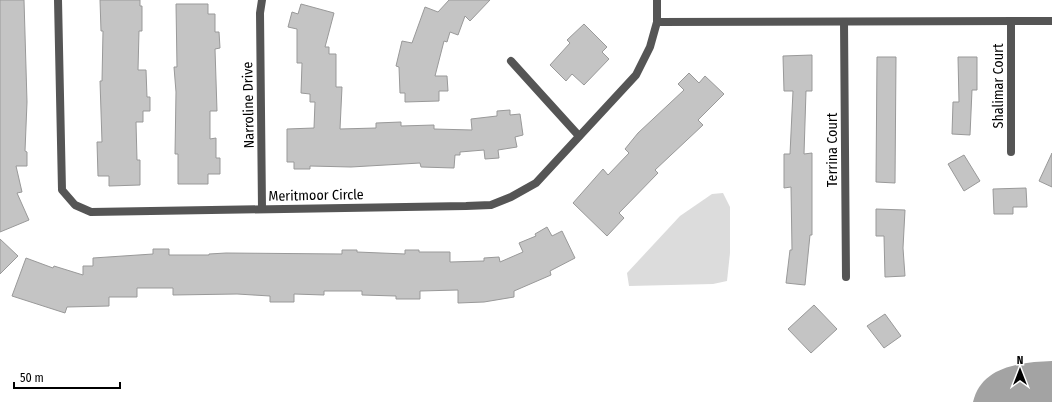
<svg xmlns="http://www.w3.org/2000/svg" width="1052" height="402" font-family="'Fira Sans Condensed',sans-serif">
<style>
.green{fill:#dcdcdc}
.water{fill:#a3a3a3}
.building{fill:#c4c4c4;stroke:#999}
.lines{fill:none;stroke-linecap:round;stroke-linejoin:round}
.minor{stroke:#555;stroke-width:8}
.labels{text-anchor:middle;stroke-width:3;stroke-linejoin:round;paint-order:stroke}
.street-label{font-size:14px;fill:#000;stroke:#fff}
</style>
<rect width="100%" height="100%" fill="#fff"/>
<polygon class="green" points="723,193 730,207 730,253 727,281 713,284 629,286 627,273 680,216 712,194"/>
<path class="water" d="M1052,361V402H973C981,366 1021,362 1052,361Z"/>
<g class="building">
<polygon points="0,0 24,0 27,102 25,151 27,152 27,166 16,166 22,192 17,193 29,220 0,232"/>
<polygon points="100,0 140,0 140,6 142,6 142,31 139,31 138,70 146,70 147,97 150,97 150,111 143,111 143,122 136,122 137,160 140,160 140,185 109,186 109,176 98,176 97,142 102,142 100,81 102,81 103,31 101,31"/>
<polygon points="449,0 490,0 470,21 465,16 458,35 450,32 447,42 444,41 435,76 447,76 448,91 439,91 439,101 405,102 405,93 400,93 399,67 396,66 402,41 412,43 425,7 438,12"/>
<polygon points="176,4 208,4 208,14 215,14 215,32 219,32 220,48 215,49 217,111 210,111 210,139 216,138 216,158 220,158 220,174 208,174 208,184 178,184 178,154 175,154 176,92 174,67 177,67"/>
<polygon points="301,4 334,13 325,47 329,47 329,54 336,54 336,87 342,87 340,129 376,128 376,123 401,122 401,126 434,125 434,129 472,130 471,119 497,116 497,111 510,110 510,115 520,114 523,135 515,137 517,147 498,150 499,158 485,159 484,150 460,152 460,155 455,155 454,168 421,167 420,163 351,167 310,166 310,169 294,169 294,162 287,162 287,129 314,128 315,102 310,102 310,94 301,93 302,63 297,63 297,29 288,27 292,12 298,14"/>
<polygon points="584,24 607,47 602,52 609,59 584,85 572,74 566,81 550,65 570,43 567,40"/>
<polygon points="812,55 812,91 806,91 804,154 812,153 812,235 810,235 805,285 786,283 790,250 792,250 791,187 784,188 784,154 790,154 793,91 784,91 783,56"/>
<polygon points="877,57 896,57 895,183 876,182"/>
<polygon points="958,57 977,57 977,90 972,90 970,135 952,134 953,102 959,102"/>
<polygon points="689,73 699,83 705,76 724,94 698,120 703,125 655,170 658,173 619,213 624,218 607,236 573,203 603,169 608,175 629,153 625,149 638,133 684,90 678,84"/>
<polygon points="1052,153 1052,187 1039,181"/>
<polygon points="964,155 980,181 964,191 948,164"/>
<polygon points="1026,188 1027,207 1013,207 1013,214 994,214 993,189"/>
<polygon points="876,209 905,210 903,248 905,276 885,277 884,236 876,236"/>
<polygon points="547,227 552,236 562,231 575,258 550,271 551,275 514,291 514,297 484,302 458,303 458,290 420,291 420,299 396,299 396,296 362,295 362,291 324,291 324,295 294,294 294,302 270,302 270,296 237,294 173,295 173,288 137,288 137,297 109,297 109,306 67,307 65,313 12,296 26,258 53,268 54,266 83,275 83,266 93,266 93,258 153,254 153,249 169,249 169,255 209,255 209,254 226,253 342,254 342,250 357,250 357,252 405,254 405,250 419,250 419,252 450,252 450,262 484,261 484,258 499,257 500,262 523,252 519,243 536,236 535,234"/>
<polygon points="0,239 18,256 0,274"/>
<polygon points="814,305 837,329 811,353 788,329"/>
<polygon points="885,314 901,336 884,348 867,326"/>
</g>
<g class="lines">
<g class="minor">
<polyline points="58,0 62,190 75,205 91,212 466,206 491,205 511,197 536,183 636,75 650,47 657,22 657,0"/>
<polyline points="1011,21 1011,152"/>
<polyline points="657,22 1052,21"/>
<polyline points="844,22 846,277"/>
<polyline points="511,61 579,136"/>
<polyline points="262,209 260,13 262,0"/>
</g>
</g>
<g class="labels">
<g class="street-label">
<text transform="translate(998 86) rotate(-90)" y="5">Shalimar Court</text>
<text transform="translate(248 105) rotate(-91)" y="5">Narroline Drive</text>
<text transform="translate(832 150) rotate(-90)" y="5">Terrina Court</text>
<text transform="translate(316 195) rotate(-1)" y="5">Meritmoor Circle</text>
</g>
</g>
<g transform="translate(1020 370)" stroke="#ffffff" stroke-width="3" paint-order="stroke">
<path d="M0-3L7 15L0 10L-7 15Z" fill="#000000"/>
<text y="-6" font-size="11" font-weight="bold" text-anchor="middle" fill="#000000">N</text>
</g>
<path d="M14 382v6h106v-6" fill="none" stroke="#000000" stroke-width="2"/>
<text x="20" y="382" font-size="12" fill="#000000" stroke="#ffffff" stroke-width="3" paint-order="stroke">50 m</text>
</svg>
